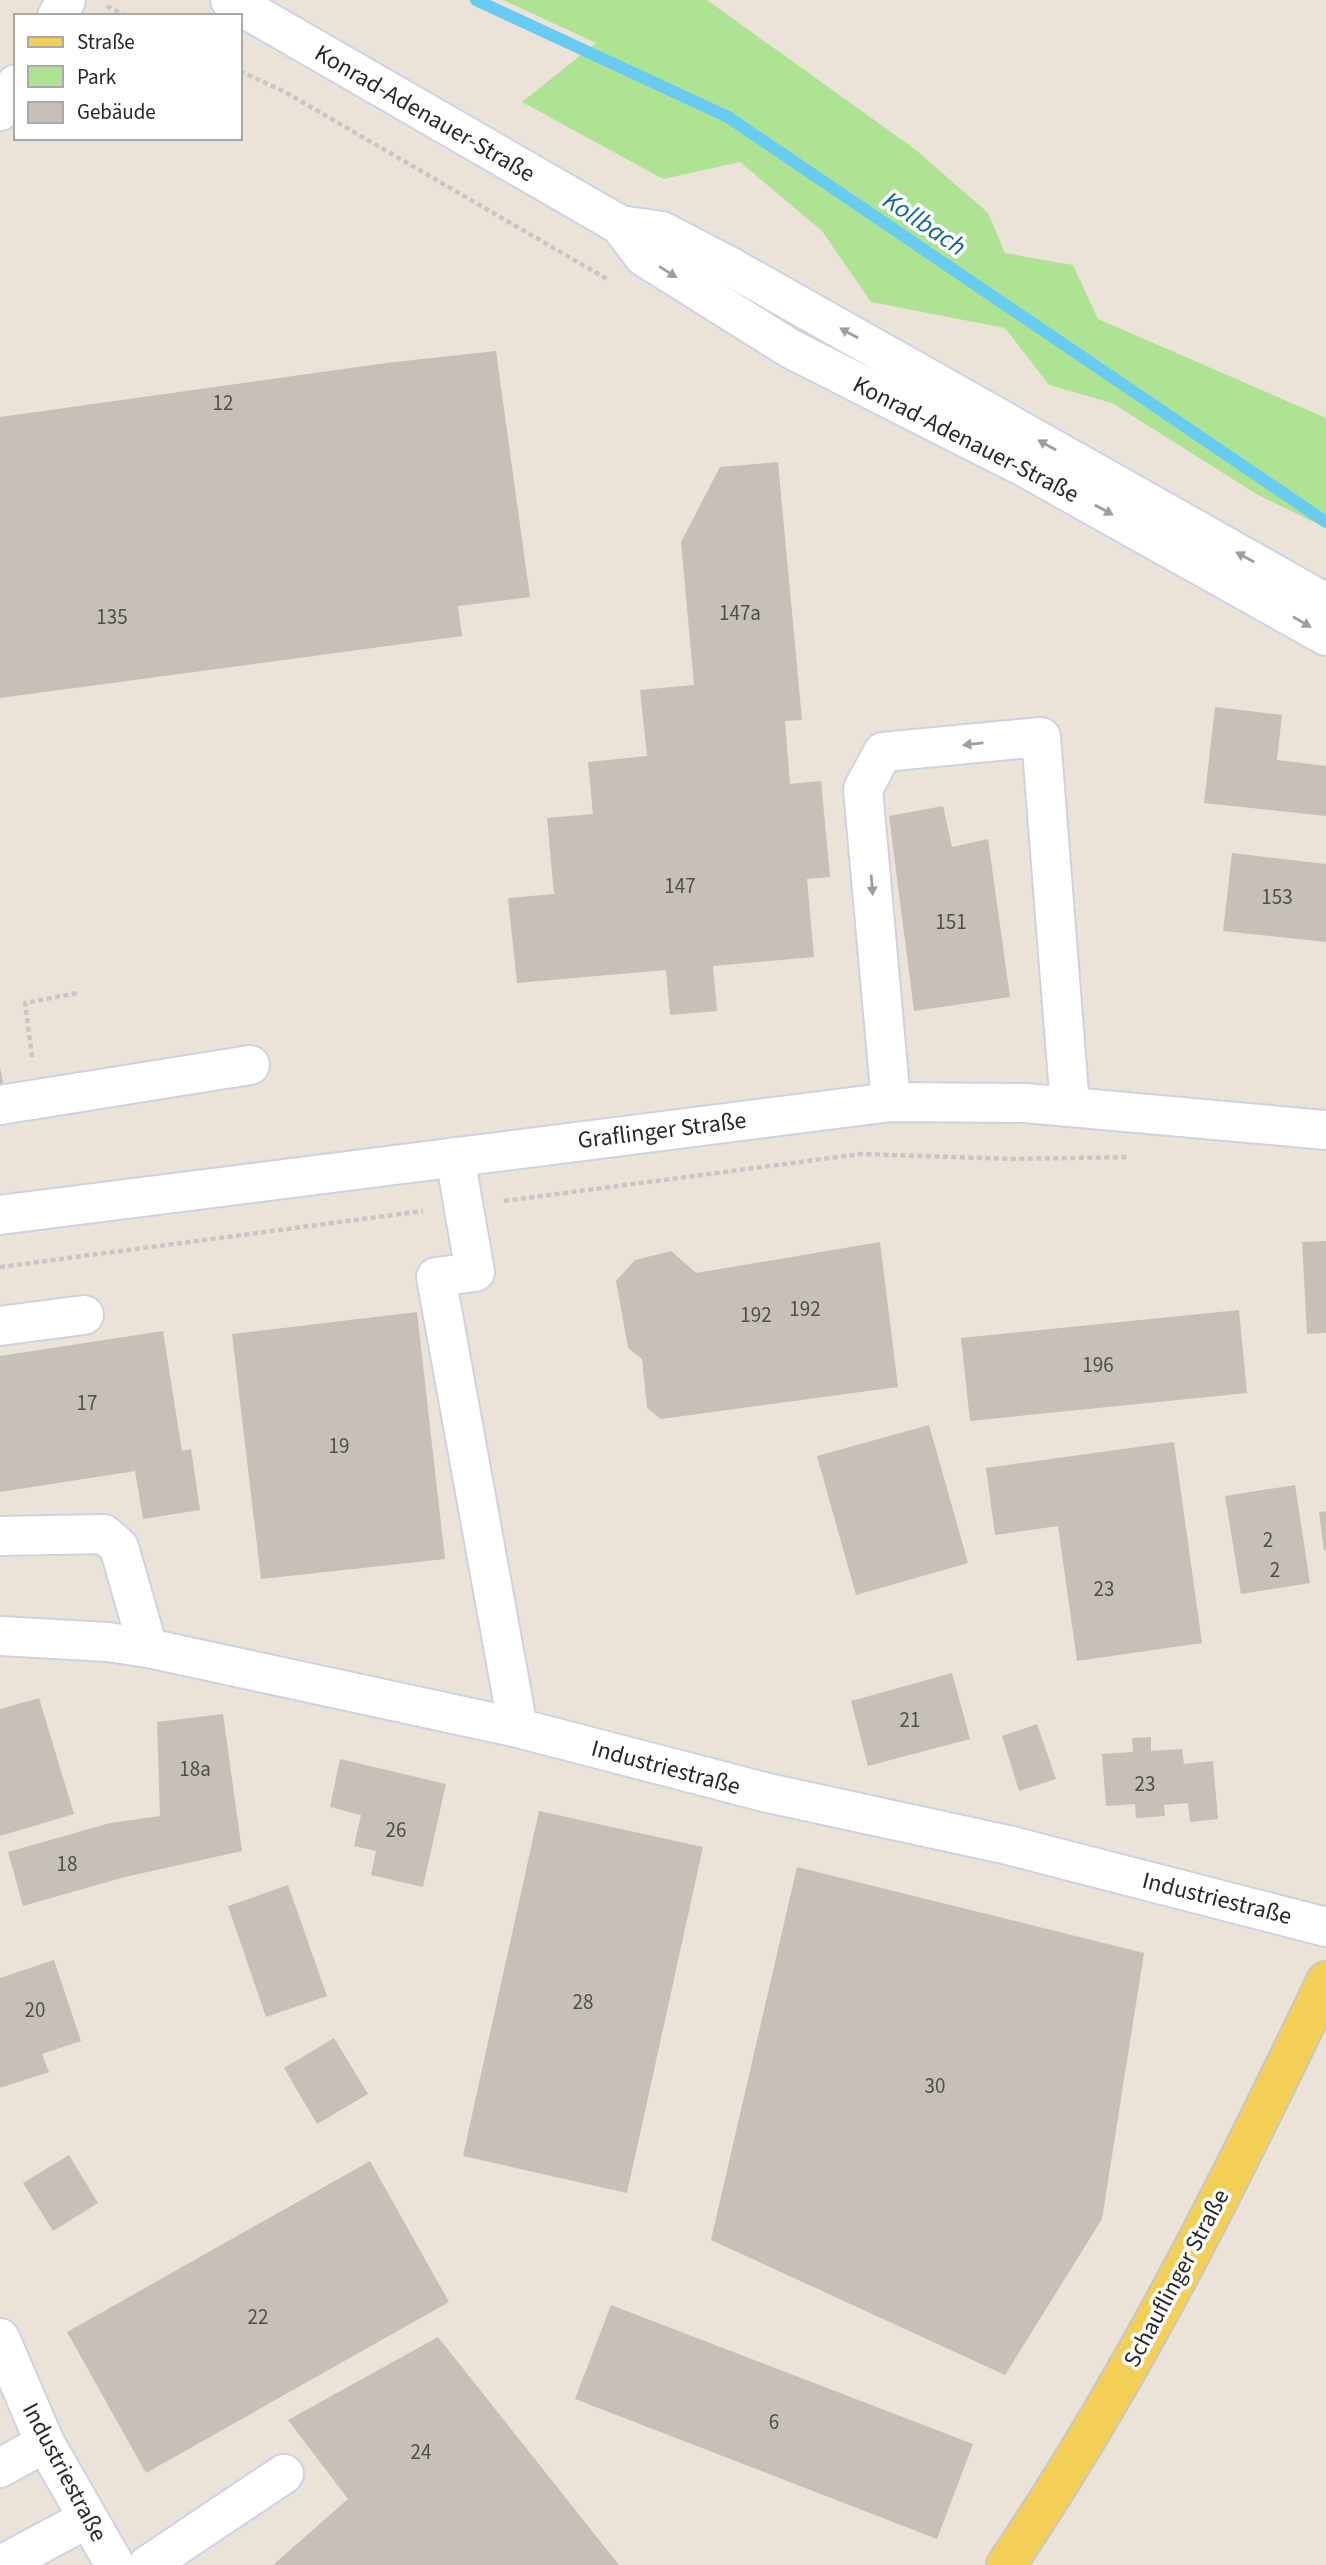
<svg xmlns="http://www.w3.org/2000/svg" width="1326" height="2565" font-family="'Source Sans 3',sans-serif">
<style>
.green{fill:#aee393}
.lines{fill:none;stroke-linecap:round;stroke-linejoin:round}
.stream{stroke:#68cbf1;stroke-width:12}
.building{fill:#c6c0b8}
.minor-casing{stroke:#ced1e1;stroke-width:42}
.major-casing{stroke:#c7c7c7;stroke-width:42}
.path{stroke:#c7c7c7;stroke-width:4.5;stroke-dasharray:5 3.5;stroke-linecap:butt}
.minor{stroke:#fff;stroke-width:38}
.major{stroke:#f3cf55;stroke-width:38}
.oneway{fill:#9e9e9e}
.labels{text-anchor:middle;stroke-width:7;stroke-linejoin:round;paint-order:stroke}
.number-label{font-size:21px;fill:#504e4c}
.street-label{font-size:24px;fill:#282828;stroke:#fff}
.water-label{font-size:26px;font-style:italic;fill:#0a6799;stroke:#fff}
</style>
<rect width="100%" height="100%" fill="#ebe3d8"/>
<polygon class="green" points="503,0 707,0 916,150 988,213 1005,253 1073,265 1098,319 1326,418 1326,528 1258,495 1112,403 1049,385 1005,328 871,302 822,231 740,162 663,179 522,102 596,43"/>
<g class="lines">
<polyline class="stream" points="476,0 728,117 1326,522"/>
</g>
<g class="building">
<polygon points="496,351 530,597 458,606 462,636 0,698 0,417 386,363"/>
<polygon points="778,462 802,720 785,721 790,784 821,781 830,877 807,879 814,957 713,966 717,1011 670,1015 666,970 517,983 508,898 554,894 547,818 593,814 588,762 647,756 640,690 694,685 681,542 720,467"/>
<polygon points="1215,707 1282,715 1277,760 1326,766 1326,816 1204,803"/>
<polygon points="943,806 952,847 988,839 1010,997 914,1011 889,816"/>
<polygon points="1232,853 1326,864 1326,942 1223,931"/>
<polygon points="0,1067 6,1098 0,1099"/>
<polygon points="1326,1241 1326,1333 1307,1334 1302,1242"/>
<polygon points="880,1242 898,1387 661,1419 647,1408 642,1359 628,1348 616,1281 635,1260 671,1251 696,1273"/>
<polygon points="1239,1310 1247,1393 970,1421 961,1338"/>
<polygon points="417,1312 445,1559 261,1579 232,1334"/>
<polygon points="163,1331 182,1451 191,1449 200,1510 143,1519 135,1471 0,1492 0,1356"/>
<polygon points="929,1425 968,1563 856,1595 817,1456"/>
<polygon points="1174,1442 1202,1643 1077,1661 1058,1526 995,1535 986,1468"/>
<polygon points="1295,1485 1310,1583 1241,1594 1225,1496"/>
<polygon points="1326,1511 1326,1550 1324,1551 1319,1512"/>
<polygon points="952,1673 970,1739 868,1766 851,1701"/>
<polygon points="39,1698 74,1814 0,1836 0,1709"/>
<polygon points="223,1714 242,1851 125,1877 23,1906 8,1852 110,1823 160,1816 157,1722"/>
<polygon points="1037,1724 1056,1779 1019,1791 1002,1736"/>
<polygon points="1151,1737 1151,1751 1182,1749 1184,1764 1213,1761 1218,1819 1190,1822 1188,1803 1164,1805 1165,1816 1136,1818 1135,1804 1106,1806 1102,1754 1133,1752 1132,1738"/>
<polygon points="340,1759 446,1784 423,1887 371,1875 376,1851 354,1846 361,1815 330,1807"/>
<polygon points="539,1811 703,1847 627,2193 463,2156"/>
<polygon points="797,1867 1144,1953 1102,2219 1005,2375 711,2240"/>
<polygon points="288,1885 327,1996 266,2017 228,1906"/>
<polygon points="54,1960 81,2041 42,2054 49,2072 0,2088 0,1978"/>
<polygon points="334,2038 368,2094 317,2124 284,2068"/>
<polygon points="69,2155 98,2203 53,2231 23,2183"/>
<polygon points="370,2161 449,2302 146,2473 67,2332"/>
<polygon points="611,2305 973,2444 937,2539 575,2399"/>
<polygon points="438,2337 619,2565 273,2565 348,2499 288,2420"/>
</g>
<g class="lines">
<g class="minor-casing">
<g id="minor">
<polyline points="230,0 620,225 662,231 729,266 1326,603"/>
<polyline points="57,16 66,0"/>
<polyline points="0,111 16,84"/>
<polyline points="620,225 644,257 791,349 1024,467 1326,636"/>
<polyline points="891,1102 863,789 883,752 1041,737 1070,1106"/>
<polyline points="0,1105 250,1065"/>
<polyline points="455,1157 475,1272 436,1277 518,1728"/>
<polyline points="0,1215 891,1102 1025,1103 1326,1130"/>
<polyline points="0,1326 84,1315"/>
<polyline points="0,1536 104,1534 119,1547 148,1648"/>
<polyline points="0,1636 108,1642 148,1648 518,1728 768,1793 1008,1845 1326,1927"/>
<polyline points="0,2338 45,2443 115,2565"/>
<polyline points="0,2468 45,2443"/>
<polyline points="1,2565 87,2519"/>
<polyline points="148,2565 284,2474"/>
</g>
</g>
<g class="major-casing">
<path id="major" d="M1006,2565C1131,2380 1230,2182 1326,1981"/>
</g>
<g class="path">
<polyline points="107,6 126,16"/>
<polyline points="240,71 285,92 607,279"/>
<polyline points="32,1057 25,1003 77,993"/>
<polyline points="504,1201 861,1154 1013,1159 1129,1157"/>
<polyline points="0,1267 423,1211"/>
</g>
<use href="#minor" class="minor"/>
<use href="#major" class="major"/>
</g>
<defs><path id="oneway-solid" d="M-6-.8H1V-3.2L6.5 0L1 3.2V.8H-6Z" transform="scale(1.75)"/></defs>
<g class="oneway">
<use href="#oneway-solid" transform="translate(668 272) rotate(32)"/>
<use href="#oneway-solid" transform="translate(849 333) rotate(-151)"/>
<use href="#oneway-solid" transform="translate(1047 445) rotate(-151)"/>
<use href="#oneway-solid" transform="translate(1104 510) rotate(29)"/>
<use href="#oneway-solid" transform="translate(1245 557) rotate(-151)"/>
<use href="#oneway-solid" transform="translate(1302 622) rotate(30)"/>
<use href="#oneway-solid" transform="translate(973 744) rotate(174)"/>
<use href="#oneway-solid" transform="translate(872 885) rotate(85)"/>
</g>
<g class="labels">
<g class="number-label">
<text x="223" y="410">12</text>
<text x="740" y="620">147a</text>
<text x="112" y="624">135</text>
<text x="680" y="893">147</text>
<text x="1277" y="904">153</text>
<text x="951" y="929">151</text>
<text x="805" y="1316">192</text>
<text x="756" y="1322">192</text>
<text x="1098" y="1372">196</text>
<text x="87" y="1410">17</text>
<text x="339" y="1453">19</text>
<text x="1268" y="1547">2</text>
<text x="1275" y="1577">2</text>
<text x="1104" y="1596">23</text>
<text x="910" y="1727">21</text>
<text x="195" y="1776">18a</text>
<text x="1145" y="1791">23</text>
<text x="396" y="1837">26</text>
<text x="67" y="1871">18</text>
<text x="583" y="2009">28</text>
<text x="35" y="2017">20</text>
<text x="935" y="2093">30</text>
<text x="258" y="2324">22</text>
<text x="774" y="2429">6</text>
<text x="421" y="2459">24</text>
</g>
<g class="street-label">
<text transform="translate(425 113) rotate(30)" y="8">Konrad-Adenauer-Straße</text>
<text transform="translate(966 439) rotate(27)" y="8">Konrad-Adenauer-Straße</text>
<text transform="translate(662 1130) rotate(-7)" y="8">Graflinger Straße</text>
<text transform="translate(666 1767) rotate(15)" y="8">Industriestraße</text>
<text transform="translate(1217 1898) rotate(14)" y="8">Industriestraße</text>
<text transform="translate(1176 2278) rotate(-62)" y="8">Schauflinger Straße</text>
<text transform="translate(65 2472) rotate(62)" y="8">Industriestraße</text>
</g>
<g class="water-label">
<text transform="translate(925 223) rotate(34)" y="9">Kollbach</text>
</g>
</g>
<rect x="14" y="14" width="228" height="126" fill="#ffffff" stroke="#a9a9a9" stroke-width="2"/>
<rect x="28" y="37" width="35" height="10" fill="#f3cf55" stroke="#a9a9a9" stroke-width="2"/>
<text x="77" y="49" font-size="21" fill="#282828">Straße</text>
<rect x="28" y="66" width="35" height="21" fill="#aee393" stroke="#a9a9a9" stroke-width="2"/>
<text x="77" y="84" font-size="21" fill="#282828">Park</text>
<rect x="28" y="102" width="35" height="21" fill="#c6c0b8" stroke="#a9a9a9" stroke-width="2"/>
<text x="77" y="119" font-size="21" fill="#282828">Gebäude</text>
</svg>
